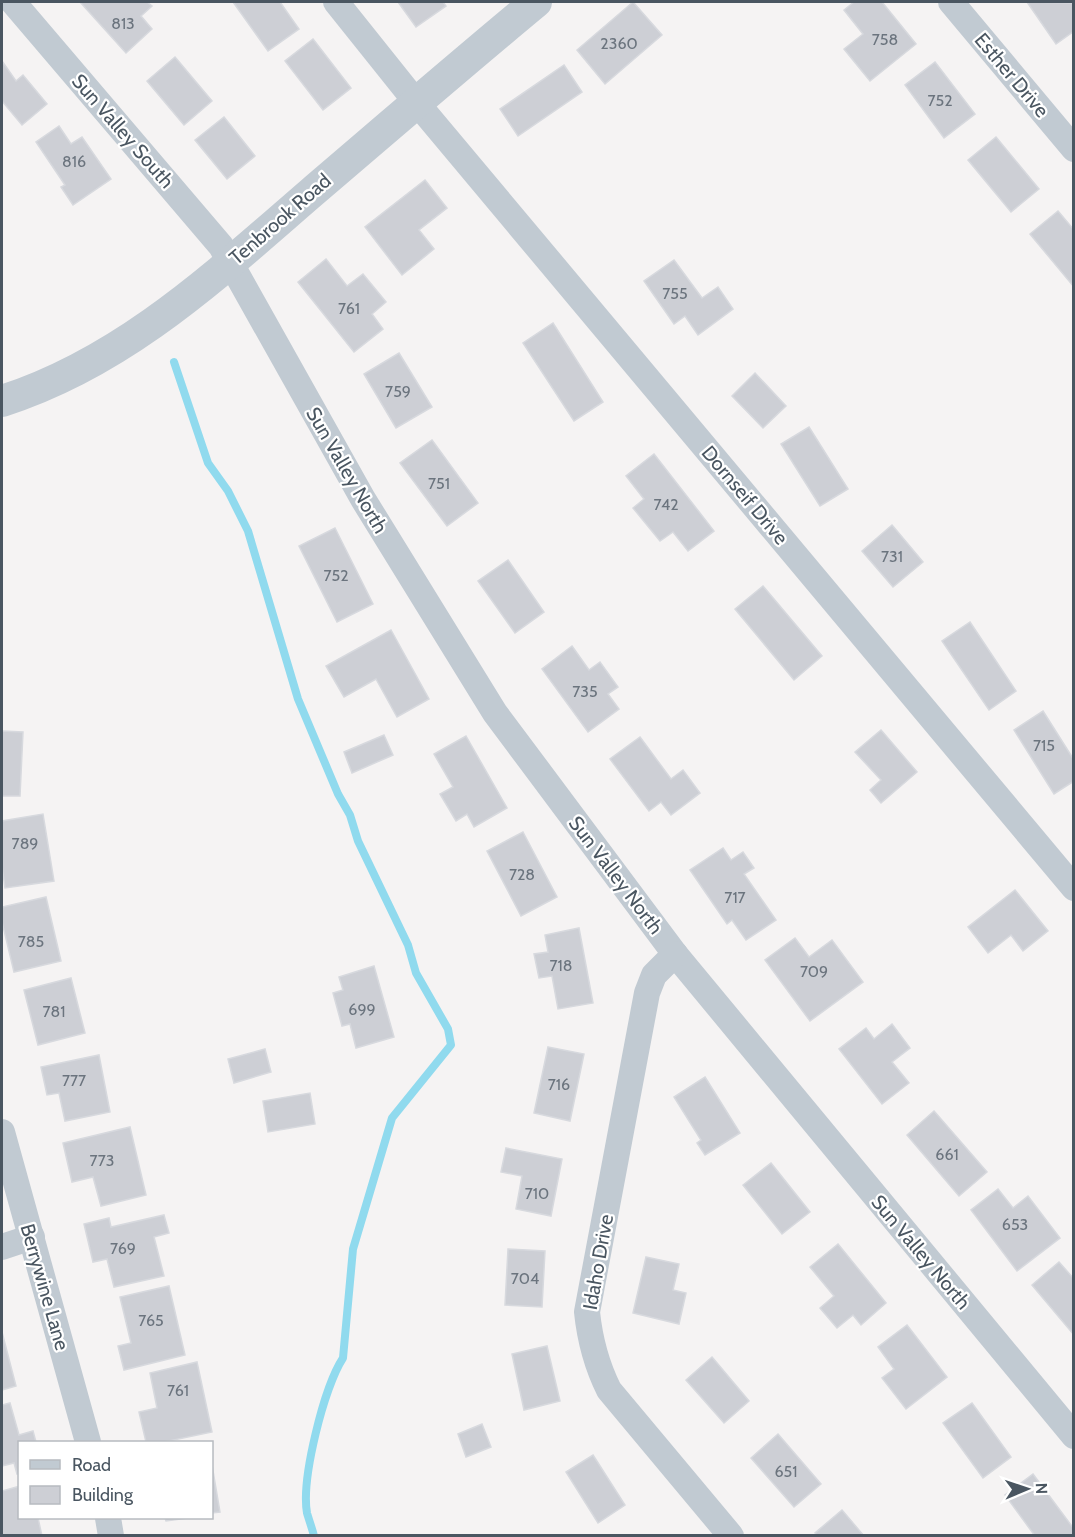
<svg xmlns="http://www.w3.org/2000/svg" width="1075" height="1537" font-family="Cabin,sans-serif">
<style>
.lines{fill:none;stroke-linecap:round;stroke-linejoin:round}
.stream{stroke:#90daee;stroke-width:8}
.building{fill:#cdcfd5;stroke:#d7d9de;stroke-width:1.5}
.minor{stroke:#c1cad2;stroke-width:26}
.tertiary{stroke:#c1cad2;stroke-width:32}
.labels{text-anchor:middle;stroke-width:4.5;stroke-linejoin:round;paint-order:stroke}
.number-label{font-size:16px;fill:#6b747e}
.street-label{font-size:20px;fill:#4a5661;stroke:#fff}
</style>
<rect width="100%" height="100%" fill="#f5f3f3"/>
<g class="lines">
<path class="stream" d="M174,362L208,463L228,491L248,531L298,699L338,794L350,815L358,841L408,945L416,973L448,1029L451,1045L392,1118L353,1249L343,1358C324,1387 301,1479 307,1513C309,1520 312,1528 314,1536"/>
</g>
<g class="building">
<polygon points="80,2 147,2 152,6 141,16 152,29 126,53"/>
<polygon points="233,2 280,2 299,29 268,51"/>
<polygon points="398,2 443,2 446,6 416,27"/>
<polygon points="633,2 662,35 605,84 577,50"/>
<polygon points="854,2 882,2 916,44 870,81 844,49 863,34 844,10"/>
<polygon points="1027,2 1074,3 1074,31 1056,44"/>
<polygon points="313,39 351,88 323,110 285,61"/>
<polygon points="175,57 212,101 184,125 147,81"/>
<polygon points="2,61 16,81 23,75 47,104 22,125 2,101"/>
<polygon points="935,62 975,114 944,138 905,85"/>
<polygon points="564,65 582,92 518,136 500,109"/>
<polygon points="224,117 255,156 227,179 195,140"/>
<polygon points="59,126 71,144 82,137 111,179 73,205 61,187 65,185 36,142"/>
<polygon points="996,137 1039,189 1011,212 968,160"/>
<polygon points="425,180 447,208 419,230 434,249 402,275 365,227"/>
<polygon points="1058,211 1074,230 1074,287 1030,234"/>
<polygon points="326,259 347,286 363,274 386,302 372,314 383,329 354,352 298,282"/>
<polygon points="674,260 702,298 718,287 733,309 698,335 685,316 674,324 644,281"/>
<polygon points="553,323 603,402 574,421 523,343"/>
<polygon points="399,353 432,407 396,428 364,374"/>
<polygon points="755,373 786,406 763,428 732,396"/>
<polygon points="809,427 848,489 820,506 781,444"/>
<polygon points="432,440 478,503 447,526 400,463"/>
<polygon points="654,454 714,531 688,551 673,532 660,541 633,508 644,499 626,476"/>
<polygon points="892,525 923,562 893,587 862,551"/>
<polygon points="335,528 373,604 337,622 299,546"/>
<polygon points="508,560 544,612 515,633 478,581"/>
<polygon points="763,586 822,656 794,680 735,609"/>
<polygon points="970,622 1016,691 989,710 942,641"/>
<polygon points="391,630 429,699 397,717 376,679 344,697 326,666"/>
<polygon points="572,646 589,670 600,662 618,687 608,694 619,709 588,732 542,669"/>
<polygon points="1043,711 1074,760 1074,781 1054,794 1014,730"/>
<polygon points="881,730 917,772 881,803 870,790 881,780 855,752"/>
<polygon points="2,731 23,732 20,796 2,796"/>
<polygon points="384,735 393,755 352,773 344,752"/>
<polygon points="466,736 507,808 474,827 467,814 456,821 440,794 453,787 434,754"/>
<polygon points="640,737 671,779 683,770 700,793 671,815 661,802 649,811 610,759"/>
<polygon points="43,814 54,881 5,888 2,866 2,821"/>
<polygon points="523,832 557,897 521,916 487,851"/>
<polygon points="723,848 731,860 743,852 754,868 744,874 776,920 746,940 732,920 727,924 690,870"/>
<polygon points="1015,890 1048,931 1023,951 1011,935 988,953 968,927"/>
<polygon points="46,897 61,961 14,972 2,922 2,907"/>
<polygon points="579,928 593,1003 558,1009 552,976 539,978 534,954 548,952 545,935"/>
<polygon points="795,938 809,957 832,940 863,982 810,1021 765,960"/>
<polygon points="374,966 394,1037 356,1048 350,1024 342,1026 333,993 343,990 339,977"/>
<polygon points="71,978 85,1033 38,1045 24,990"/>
<polygon points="892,1024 910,1048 892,1062 909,1083 882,1104 839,1049 866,1028 874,1039"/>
<polygon points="548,1047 584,1054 570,1121 534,1113"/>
<polygon points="265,1049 271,1072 234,1083 228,1059"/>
<polygon points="99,1055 110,1112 65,1121 59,1093 47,1095 41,1067"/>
<polygon points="705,1077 740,1133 705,1155 697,1143 701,1140 674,1097"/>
<polygon points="310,1093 315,1124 268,1132 263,1101"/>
<polygon points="934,1111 987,1172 959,1196 907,1135"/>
<polygon points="130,1127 146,1195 101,1206 93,1177 72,1182 63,1143"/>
<polygon points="506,1148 562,1159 551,1216 516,1209 522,1176 501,1172"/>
<polygon points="771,1163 810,1212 782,1234 743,1185"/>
<polygon points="998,1189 1013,1208 1028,1196 1060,1238 1017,1271 971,1210"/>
<polygon points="164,1215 169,1233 154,1237 164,1276 114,1287 107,1259 93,1262 84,1224 109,1218 111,1227"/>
<polygon points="838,1244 886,1303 861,1325 853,1315 837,1328 820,1308 834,1296 810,1267"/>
<polygon points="508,1249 545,1251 542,1307 505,1305"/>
<polygon points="646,1257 679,1264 673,1290 686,1293 679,1324 633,1313"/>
<polygon points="1059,1262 1074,1279 1074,1335 1032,1285"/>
<polygon points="169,1286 185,1355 124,1370 118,1346 131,1343 120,1297"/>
<polygon points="907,1325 947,1377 906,1409 882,1378 894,1369 878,1347"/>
<polygon points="2,1332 16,1386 2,1390"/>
<polygon points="547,1346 560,1401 524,1410 512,1354"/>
<polygon points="712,1357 749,1401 724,1423 686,1380"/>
<polygon points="197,1362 212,1432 164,1442 146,1442 139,1412 157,1408 150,1373"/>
<polygon points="10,1403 19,1435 33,1431 36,1442 20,1442 20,1473 17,1474 14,1463 2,1466 2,1405"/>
<polygon points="972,1403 1011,1457 983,1478 943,1423"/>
<polygon points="482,1424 491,1447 466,1457 458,1434"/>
<polygon points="778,1434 821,1484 794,1507 751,1458"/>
<polygon points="593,1455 625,1505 598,1523 566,1472"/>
<polygon points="212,1465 220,1512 212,1513"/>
<polygon points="1033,1474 1074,1529 1074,1536 1035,1536 1005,1495"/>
<polygon points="20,1486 20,1518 42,1518 38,1518 42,1536 2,1536 2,1491"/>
<polygon points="842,1510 864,1536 817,1536 815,1533"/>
<polygon points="165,1518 188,1518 166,1521"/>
</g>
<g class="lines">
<g class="minor">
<polyline points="13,2 221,246 363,499 495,713 675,954 1074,1436"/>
<polyline points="336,2 416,102 1074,888"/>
<polyline points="951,2 1074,149"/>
<path d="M675,954L654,975L647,993L587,1312C590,1341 596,1364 609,1390L731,1536"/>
<polyline points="2,1132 88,1442"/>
<polyline points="2,1247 32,1237"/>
<polyline points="108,1518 111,1536"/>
</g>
<path class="tertiary" d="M2,401C124,362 216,275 311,193C386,129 460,65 536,2"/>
</g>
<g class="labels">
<g class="number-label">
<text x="123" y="29">813</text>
<text x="885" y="45">758</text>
<text x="619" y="49">2360</text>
<text x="940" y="106">752</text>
<text x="74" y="167">816</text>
<text x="675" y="299">755</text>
<text x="349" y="314">761</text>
<text x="398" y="397">759</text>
<text x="439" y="489">751</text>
<text x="666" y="510">742</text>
<text x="892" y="562">731</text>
<text x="336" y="581">752</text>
<text x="585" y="697">735</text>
<text x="1044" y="751">715</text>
<text x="25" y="849">789</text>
<text x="522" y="880">728</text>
<text x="735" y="903">717</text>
<text x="31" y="947">785</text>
<text x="561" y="971">718</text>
<text x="814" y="977">709</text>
<text x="362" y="1015">699</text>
<text x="54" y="1017">781</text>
<text x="74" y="1086">777</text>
<text x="559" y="1090">716</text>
<text x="947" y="1160">661</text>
<text x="102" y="1166">773</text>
<text x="537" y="1199">710</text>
<text x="1015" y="1230">653</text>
<text x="123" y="1254">769</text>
<text x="525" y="1284">704</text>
<text x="151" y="1326">765</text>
<text x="178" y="1396">761</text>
<text x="786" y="1477">651</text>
</g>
<g class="street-label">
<text transform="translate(1012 75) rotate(50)" y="7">Esther Drive</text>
<text transform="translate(123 131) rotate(49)" y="7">Sun Valley South</text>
<text transform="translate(280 219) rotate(-41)" y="7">Tenbrook Road</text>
<text transform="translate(347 470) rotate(60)" y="7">Sun Valley North</text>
<text transform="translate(745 495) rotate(50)" y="7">Dornseif Drive</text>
<text transform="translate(616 875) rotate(53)" y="7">Sun Valley North</text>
<text transform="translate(921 1252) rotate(50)" y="7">Sun Valley North</text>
<text transform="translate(598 1262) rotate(-80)" y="7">Idaho Drive</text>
<text transform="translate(45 1287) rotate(74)" y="7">Berrywine Lane</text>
</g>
</g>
<rect width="1075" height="1537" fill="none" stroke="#4a5661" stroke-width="6"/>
<rect x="18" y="1441" width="195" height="78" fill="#ffffff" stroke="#b7bbc0" stroke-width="1.5"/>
<rect x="30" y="1460" width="30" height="9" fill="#c1cad2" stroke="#b7bbc0" stroke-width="1.5"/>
<text x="72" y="1471" font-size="18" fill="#4a5661">Road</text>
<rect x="30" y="1486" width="30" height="18" fill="#cdcfd5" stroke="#b7bbc0" stroke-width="1.5"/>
<text x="72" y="1501" font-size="18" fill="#4a5661">Building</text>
<g transform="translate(1027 1489) rotate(88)" stroke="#ffffff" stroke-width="4.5" paint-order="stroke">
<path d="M0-4.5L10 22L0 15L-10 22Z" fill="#4a5661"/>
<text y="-9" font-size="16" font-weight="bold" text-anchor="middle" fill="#4a5661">N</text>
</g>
</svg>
